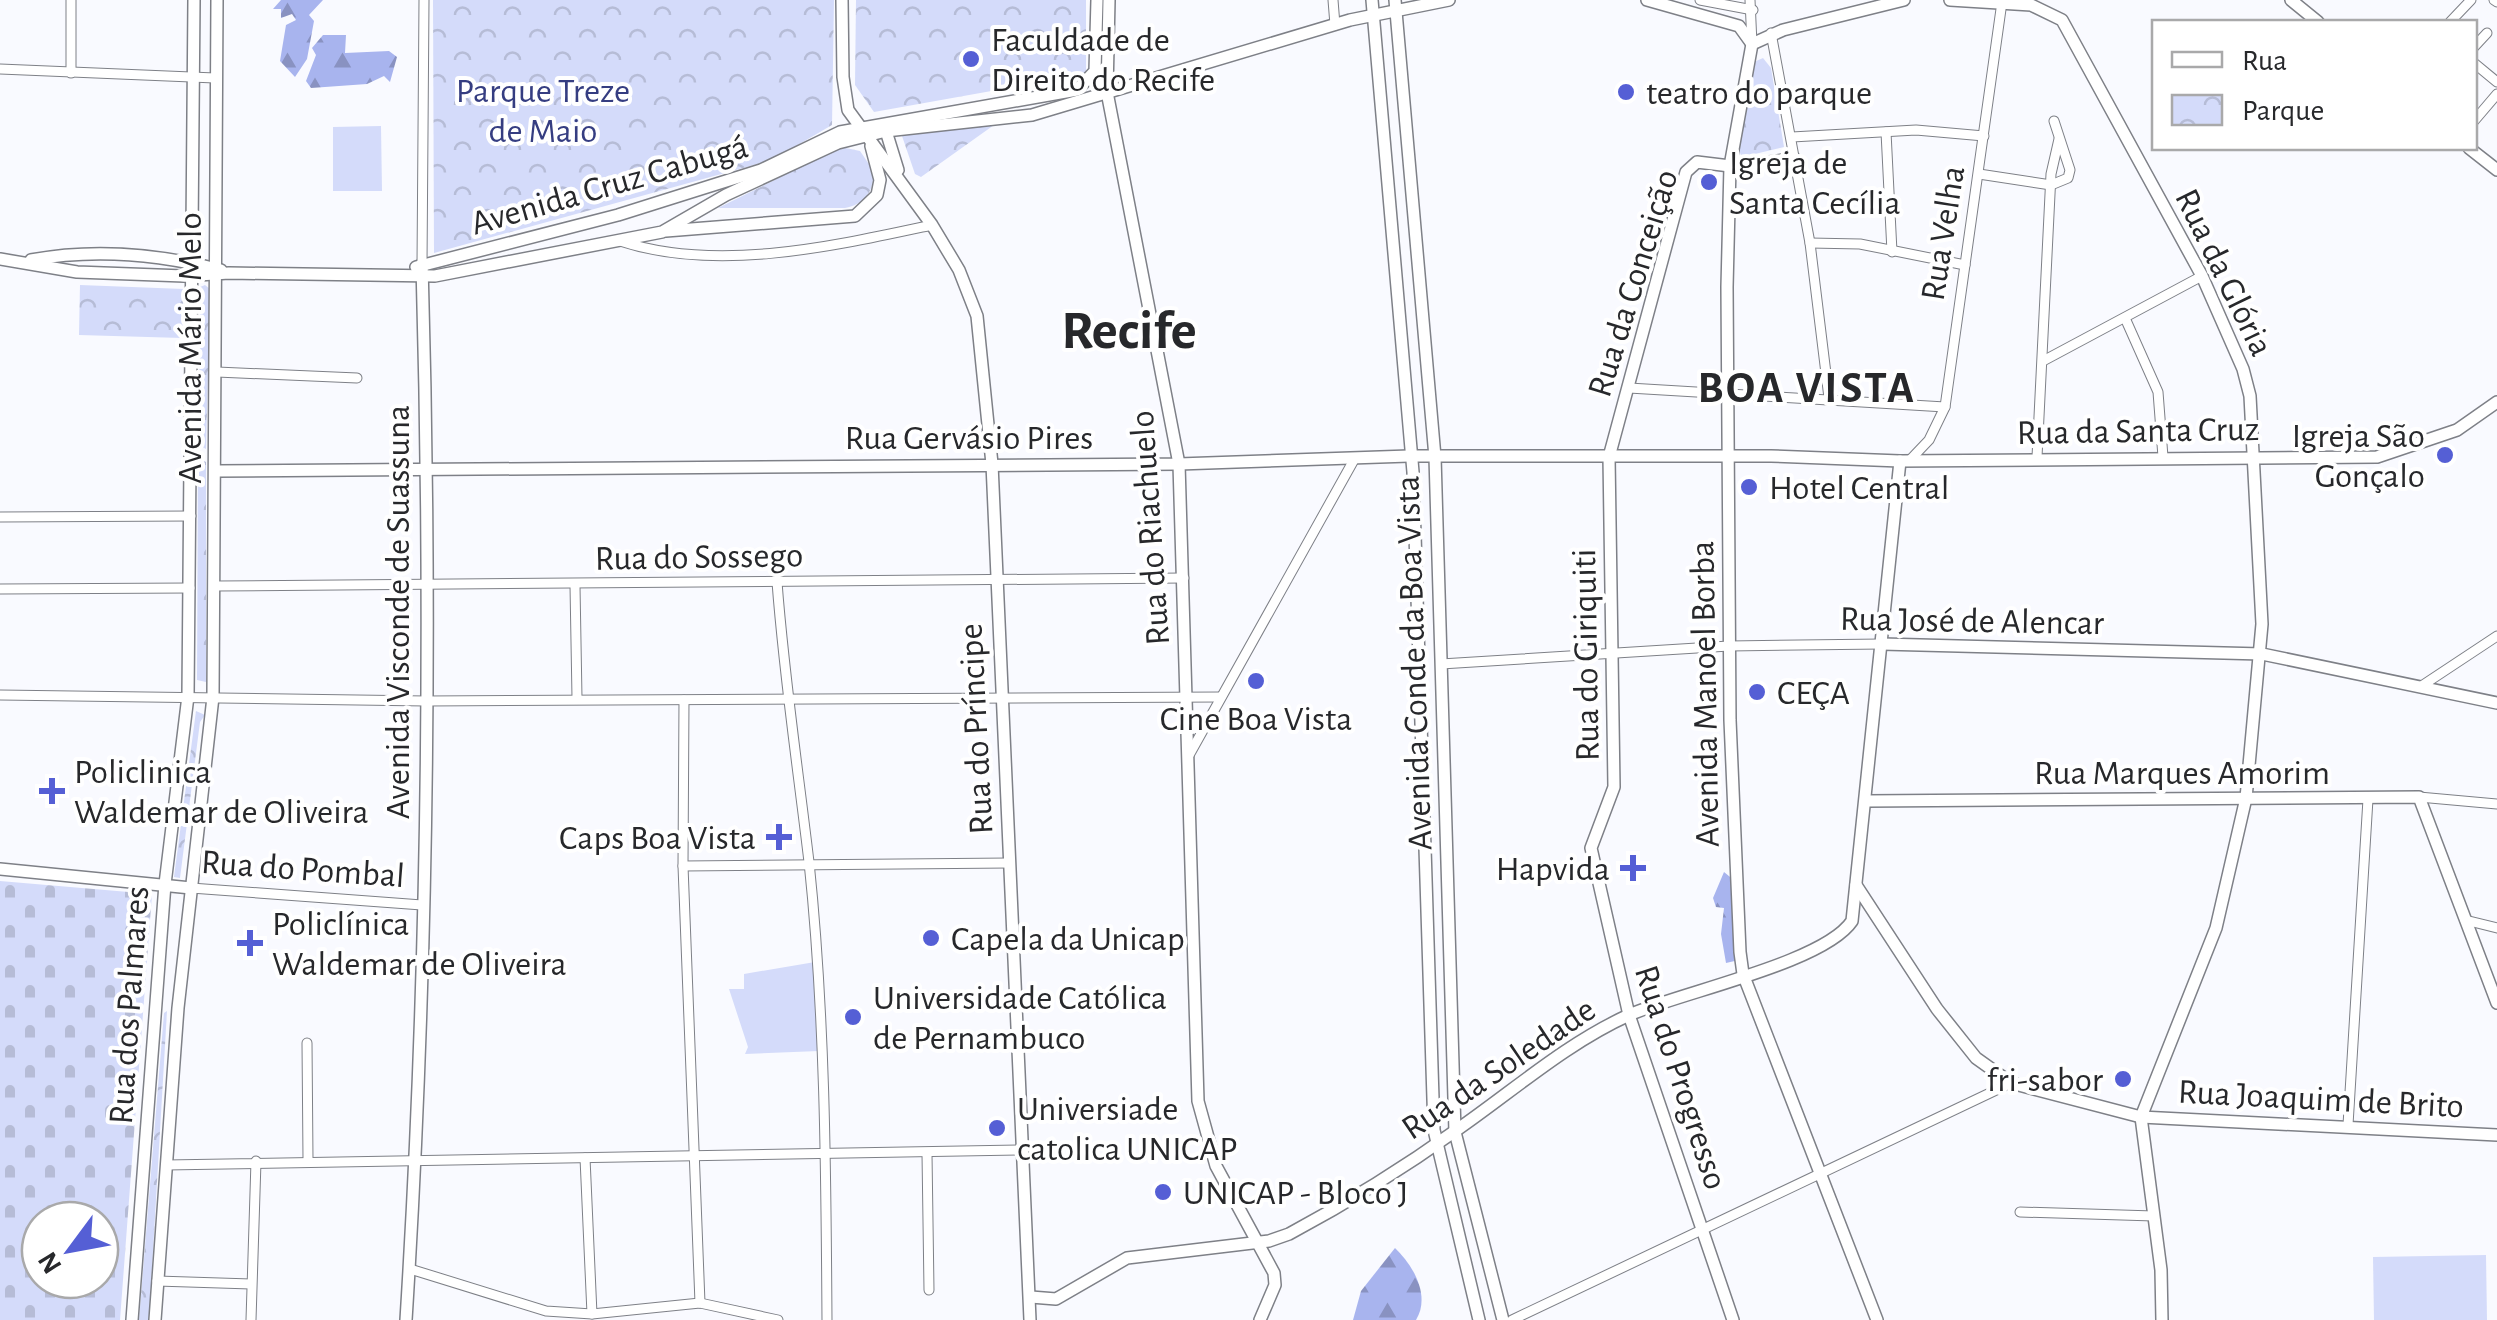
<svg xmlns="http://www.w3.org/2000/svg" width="2497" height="1320" font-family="'Alegreya Sans',sans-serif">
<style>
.green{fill:#d4dbfa}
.forest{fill:url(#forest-firs)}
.cemetery{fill:url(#cemetery-stones);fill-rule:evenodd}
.park{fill:url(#park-crowns)}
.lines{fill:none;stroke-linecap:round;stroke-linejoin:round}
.street-casing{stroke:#7e8087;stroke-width:11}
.secondary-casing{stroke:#7e8087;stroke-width:14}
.street{stroke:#fff;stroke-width:9}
.secondary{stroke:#fff;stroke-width:11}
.poi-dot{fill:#555fd5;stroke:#fff;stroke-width:4}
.labels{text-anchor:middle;stroke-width:8;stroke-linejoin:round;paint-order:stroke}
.poi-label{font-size:35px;fill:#27282b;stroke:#fff;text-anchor:start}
.park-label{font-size:35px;fill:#353d81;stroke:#fff}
.street-label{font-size:35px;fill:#27282b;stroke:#fff}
.district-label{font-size:45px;font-weight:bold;letter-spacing:2.5px;fill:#27282b;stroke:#fff}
.town-label{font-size:55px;font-weight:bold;fill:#27282b;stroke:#fff}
</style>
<defs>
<pattern id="forest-firs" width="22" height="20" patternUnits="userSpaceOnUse" patternTransform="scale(2.5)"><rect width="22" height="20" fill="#a8b4ee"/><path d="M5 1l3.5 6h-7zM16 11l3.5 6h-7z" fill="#8992c1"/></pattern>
<pattern id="cemetery-stones" width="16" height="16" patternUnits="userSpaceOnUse" patternTransform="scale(2.5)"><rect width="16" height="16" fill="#d4dbfa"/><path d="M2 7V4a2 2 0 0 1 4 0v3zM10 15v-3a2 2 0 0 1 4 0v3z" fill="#b6bcd6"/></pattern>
<pattern id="park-crowns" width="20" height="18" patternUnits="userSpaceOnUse" patternTransform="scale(2.5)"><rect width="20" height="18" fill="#d4dbfa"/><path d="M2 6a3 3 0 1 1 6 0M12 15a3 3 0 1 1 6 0" fill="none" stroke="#b6bcd6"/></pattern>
</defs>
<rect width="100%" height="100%" fill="#f9faff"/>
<g class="green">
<polygon points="381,126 382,191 333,191 333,127"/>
<polygon points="815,962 819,1051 745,1054 748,1047 729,989 744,989 744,974"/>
<polygon points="2486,1255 2487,1320 2374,1320 2373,1257"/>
</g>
<g class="forest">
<polygon points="281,0 323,0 309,15 314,21 307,59 295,77 280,61 286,25 296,20 292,14 281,18 281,9 273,9"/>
<polygon points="323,35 346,35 345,53 389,51 397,57 390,82 384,76 367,84 311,88 306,81 316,55 312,48"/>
<polygon points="1724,872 1735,881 1739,960 1726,963 1721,934 1724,908 1716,907 1713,898"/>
<path d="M1395,1248C1413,1265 1431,1296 1416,1320H1353L1361,1291Z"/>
</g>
<path class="cemetery" d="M0,881L152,894L120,1320H0ZM40,1220H100V1280H40Z"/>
<g class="park">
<polygon points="433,0 834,0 832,125 772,160 434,253"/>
<polygon points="856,0 1086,0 1086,74 874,112 855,85"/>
<polygon points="1763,58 1771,68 1784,147 1742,157 1738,149 1754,62"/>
<polygon points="994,125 921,177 915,174 901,133"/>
<path d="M841,147L860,151L873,170C875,190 865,204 845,208H718Z"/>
<polygon points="80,285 184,289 182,338 79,335"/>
<polygon points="205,285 210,289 206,449 199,445 200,287"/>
<polygon points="198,458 206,462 206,682 197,680"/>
<polygon points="196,711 205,715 200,722 180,878 174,877"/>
<polygon points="167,1011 149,1320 139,1320 164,1013"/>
</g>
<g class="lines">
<g class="street-casing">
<g id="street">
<polyline points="71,0 71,73"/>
<polyline points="1333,0 1335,25"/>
<polyline points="1700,0 1753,10"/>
<polyline points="1750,0 1752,44"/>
<polyline points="2494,0 2497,2"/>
<polyline points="2450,22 2471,0"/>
<polyline points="1771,33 1810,243 1829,398"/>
<polyline points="2474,47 2487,33"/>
<polyline points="2474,63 2497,82"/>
<polyline points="0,69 215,78"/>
<polyline points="2474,121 2497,94"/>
<polyline points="1886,132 1892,252"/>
<polyline points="1792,137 1916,130 1984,136"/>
<polyline points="1730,166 1795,157"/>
<polyline points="1979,174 2051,185 2068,178 2070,170 2054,121"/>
<path d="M620,241C717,273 834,246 932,225"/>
<polyline points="1810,243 1860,244 1965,265"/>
<polyline points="422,264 424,0"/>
<polyline points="2125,318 2158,392 2163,457"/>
<polyline points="2043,361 2202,276"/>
<polyline points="217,372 357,378"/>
<polyline points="1629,388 1945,407"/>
<polyline points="2037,457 2051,174 2059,139"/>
<polyline points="1909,461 1929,440 1945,407 2002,2"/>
<polyline points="0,517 191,516"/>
<path d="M777,582C784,676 798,769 809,862C825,1014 826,1168 827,1320"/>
<polyline points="216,586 1184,578"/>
<polyline points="575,586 577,698"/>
<polyline points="0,589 190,588"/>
<polyline points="1441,664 1729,646 1882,644"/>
<polyline points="2420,687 2497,636"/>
<polyline points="0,695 426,701 1221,697"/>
<polyline points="684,700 683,866 700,1303"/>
<polyline points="1188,757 1355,458"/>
<polyline points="2419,797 2497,804"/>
<polyline points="683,866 1009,863"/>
<polyline points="191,888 422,905"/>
<polyline points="2465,920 2497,928"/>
<polyline points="307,1043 308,1159"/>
<polyline points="2348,1125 2368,799"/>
<polyline points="927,1154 929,1290"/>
<polyline points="585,1158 592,1314"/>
<polyline points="166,1165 1024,1150"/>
<polyline points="2020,1212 2154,1216"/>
<polyline points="410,1269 546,1311 592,1314 700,1303 778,1320"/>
<polyline points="157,1281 251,1284"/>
<polyline points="251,1320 256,1161"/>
<polyline points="1512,1320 2011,1083"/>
</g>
</g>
<g class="secondary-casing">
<g id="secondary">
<polyline points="842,0 843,77 848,110 932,225 959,270 977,316 992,464 1030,1320"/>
<polyline points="1109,0 1107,92 1179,464 1198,1101 1216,1166 1274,1273 1275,1285 1260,1320"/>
<polyline points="1372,0 1413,472 1434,1130 1479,1320"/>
<polyline points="1395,0 1435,457 1455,1132 1503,1320"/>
<polyline points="1647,0 1739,26 1752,44"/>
<polyline points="1950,0 2031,5 2062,20 2202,276 2243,369 2250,396 2262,624 2246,798 2216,928 2141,1117 2161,1270 2162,1320"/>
<polyline points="2291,0 2318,22"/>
<polyline points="1752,44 1730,166 1727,287 1730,720 1740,952 1743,974 1877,1320"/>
<polyline points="1752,44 1783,30 1904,0"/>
<polyline points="886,131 898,170"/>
<polyline points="2469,148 2497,170"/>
<polyline points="1730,166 1697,162 1686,172 1609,457 1614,787 1591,848 1629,1015 1733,1320"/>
<polyline points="666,231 855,216 877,195 880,180 871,146"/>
<polyline points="0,259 77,272 184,276 229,273 435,276 662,232 726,195 838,143 886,131 1032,115 1350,20 1449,0"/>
<path d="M31,260C94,248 159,254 221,270"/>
<polyline points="416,267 618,215 761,170 840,132 1077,90 1095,71 1097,0"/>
<polyline points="217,471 1179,464 1409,456 1771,456 1900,461 2377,457 2457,430 2497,402"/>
<polyline points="1882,644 2262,654 2497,703"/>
<polyline points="1867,801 2419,797 2497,1003"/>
<polyline points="0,869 191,888"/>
<polyline points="1856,885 1937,1009 1976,1058 2011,1083 2141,1117 2497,1135"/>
<path d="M1031,1297L1056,1299L1127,1258L1269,1241L1289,1234C1347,1203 1405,1167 1458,1129C1514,1090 1567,1043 1629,1015C1681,992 1824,963 1852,921L1900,461"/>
<polyline points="132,1320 165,884 188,696 194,0"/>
<polyline points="155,1320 178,1008 213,697 217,0"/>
<path d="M406,1320C428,969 432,615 422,264"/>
</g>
</g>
<use href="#street" class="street"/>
<use href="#secondary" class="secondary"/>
</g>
<g class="poi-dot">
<circle cx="971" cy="59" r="10"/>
<circle cx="1626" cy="92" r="10"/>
<circle cx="1709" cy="182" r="10"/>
<circle cx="2445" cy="455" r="10"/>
<circle cx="1749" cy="487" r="10"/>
<circle cx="1256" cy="681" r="10"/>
<circle cx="1757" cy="692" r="10"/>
<path d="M47 776h10v10h10v10h-10v10h-10v-10h-10v-10h10z"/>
<path d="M774 822h10v10h10v10h-10v10h-10v-10h-10v-10h10z"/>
<path d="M1628 853h10v10h10v10h-10v10h-10v-10h-10v-10h10z"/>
<circle cx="931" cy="938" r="10"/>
<path d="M245 928h10v10h10v10h-10v10h-10v-10h-10v-10h10z"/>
<circle cx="853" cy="1017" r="10"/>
<circle cx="2123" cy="1079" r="10"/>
<circle cx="997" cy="1128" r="10"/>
<circle cx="1163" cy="1192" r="10"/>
</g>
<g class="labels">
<g class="poi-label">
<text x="991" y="51">Faculdade de<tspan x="991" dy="40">Direito do Recife</tspan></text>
<text x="1646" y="104">teatro do parque</text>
<text x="1729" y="174">Igreja de<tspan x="1729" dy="40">Santa Cecília</tspan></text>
<text x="2425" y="447" text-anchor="end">Igreja São<tspan x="2425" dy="40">Gonçalo</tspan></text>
<text x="1769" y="499">Hotel Central</text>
<text x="1777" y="704">CEÇA</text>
<text x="1256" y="730" text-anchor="middle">Cine Boa Vista</text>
<text x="74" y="783">Policlinica<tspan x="74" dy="40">Waldemar de Oliveira</tspan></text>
<text x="756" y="849" text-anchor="end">Caps Boa Vista</text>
<text x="1610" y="880" text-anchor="end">Hapvida</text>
<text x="272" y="935">Policlínica<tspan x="272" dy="40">Waldemar de Oliveira</tspan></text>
<text x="951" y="950">Capela da Unicap</text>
<text x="873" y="1009">Universidade Católica<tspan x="873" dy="40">de Pernambuco</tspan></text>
<text x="2103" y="1091" text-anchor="end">fri-sabor</text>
<text x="1017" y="1120">Universiade<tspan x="1017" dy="40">catolica UNICAP</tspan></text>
<text x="1183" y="1204">UNICAP - Bloco J</text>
</g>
<g class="park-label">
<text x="543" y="102">Parque Treze<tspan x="543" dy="40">de Maio</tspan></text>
</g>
<g class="street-label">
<text transform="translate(609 184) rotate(-16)" y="12">Avenida Cruz Cabugá</text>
<text transform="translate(1942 233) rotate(-81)" y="12">Rua Velha</text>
<text transform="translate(2225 272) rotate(64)" y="12">Rua da Glória</text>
<text transform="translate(1632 283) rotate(-73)" y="12">Rua da Conceição</text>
<text transform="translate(189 348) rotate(-90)" y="12">Avenida Mário Melo</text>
<text transform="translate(2138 430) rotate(-1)" y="12">Rua da Santa Cruz</text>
<text x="969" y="449">Rua Gervásio Pires</text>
<text transform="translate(1149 528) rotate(-94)" y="12">Rua do Riachuelo</text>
<text transform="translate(699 556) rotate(-1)" y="12">Rua do Sossego</text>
<text transform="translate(397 612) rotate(-90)" y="12">Avenida Visconde de Suassuna</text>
<text transform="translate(1972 620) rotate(1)" y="12">Rua José de Alencar</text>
<text transform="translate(1585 655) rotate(-91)" y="12">Rua do Giriquiti</text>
<text transform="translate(1413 663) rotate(-92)" y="12">Avenida Conde da Boa Vista</text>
<text transform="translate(1704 694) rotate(-91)" y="12">Avenida Manoel Borba</text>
<text transform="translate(975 729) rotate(-93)" y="12">Rua do Príncipe</text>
<text x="2182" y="784">Rua Marques Amorim</text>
<text transform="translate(303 868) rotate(4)" y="12">Rua do Pombal</text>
<text transform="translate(128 1005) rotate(-86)" y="12">Rua dos Palmares</text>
<text transform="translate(1498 1068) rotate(-34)" y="12">Rua da Soledade</text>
<text transform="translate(1682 1077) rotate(72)" y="12">Rua do Progresso</text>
<text transform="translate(2321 1098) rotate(3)" y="12">Rua Joaquim de Brito</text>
</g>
<g class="district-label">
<text x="1807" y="402">BOA VISTA</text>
</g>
<g class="town-label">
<text x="1129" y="348">Recife</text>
</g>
</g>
<rect x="2152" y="20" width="325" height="130" fill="#ffffff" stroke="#a9a9aa" stroke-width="2.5"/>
<rect x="2172" y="52" width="50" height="15" fill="#ffffff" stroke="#a9a9aa" stroke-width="2.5"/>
<text x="2242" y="70" font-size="30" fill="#27282b">Rua</text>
<rect x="2172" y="95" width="50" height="30" fill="url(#park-crowns)" stroke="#a9a9aa" stroke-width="2.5"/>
<text x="2242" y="120" font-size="30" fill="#27282b">Parque</text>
<g transform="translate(70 1250) rotate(238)"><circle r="48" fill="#ffffff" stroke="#a9a9aa" stroke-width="2.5"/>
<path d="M0-8L18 38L0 25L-18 38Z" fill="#555fd5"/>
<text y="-15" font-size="28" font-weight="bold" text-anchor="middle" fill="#27282b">N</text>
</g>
</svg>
